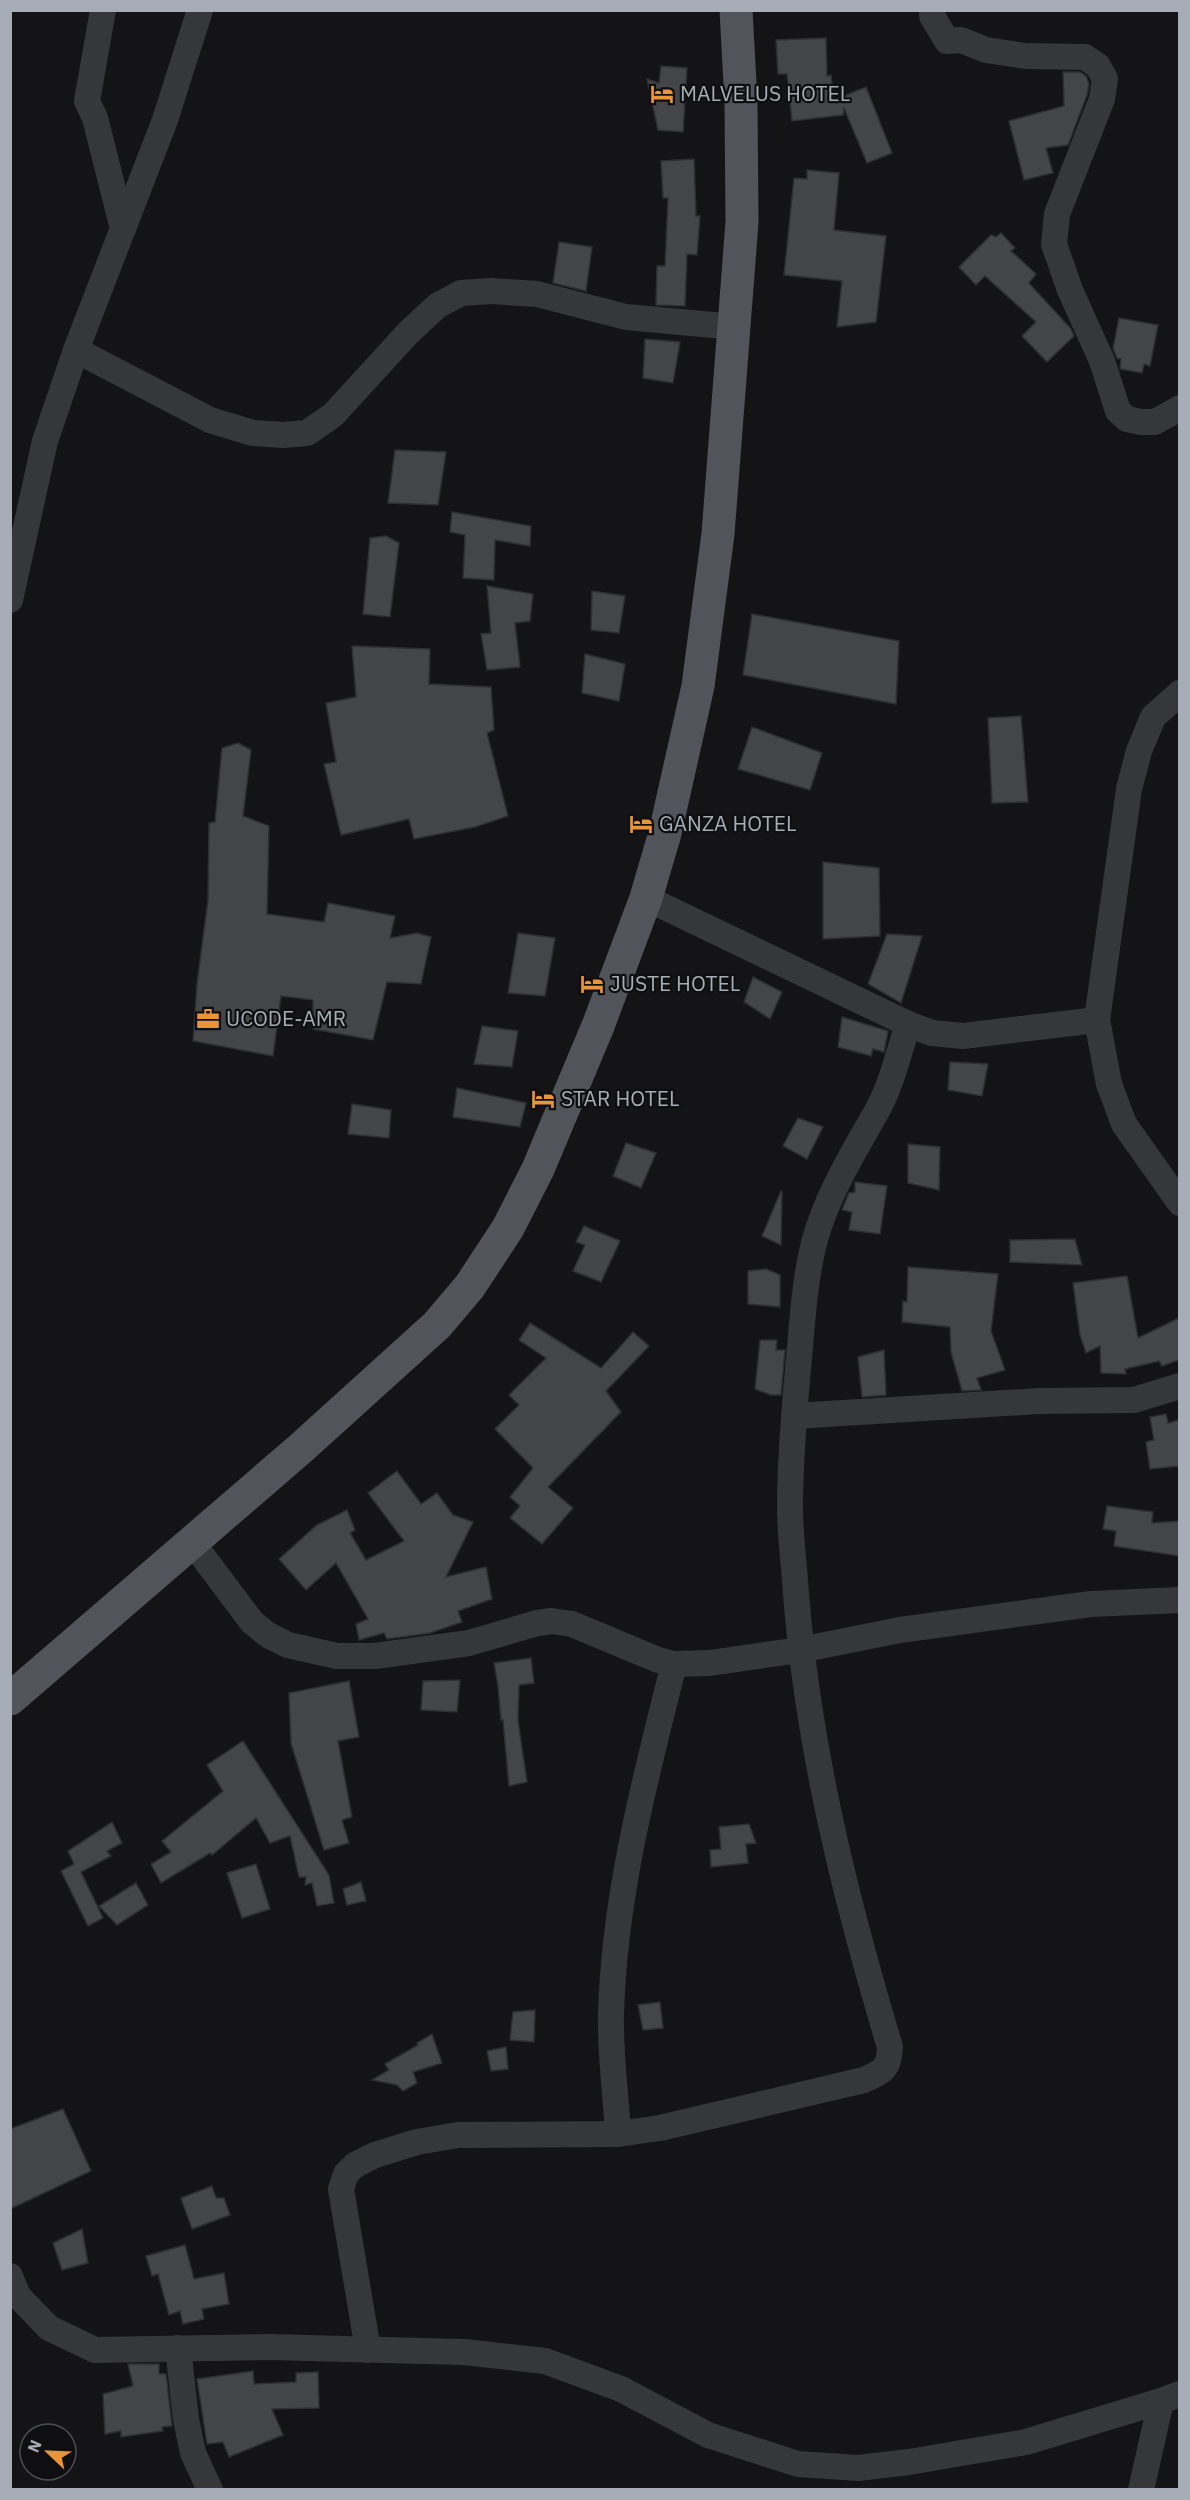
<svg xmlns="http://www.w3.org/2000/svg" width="1190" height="2500" font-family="'IBM Plex Sans',sans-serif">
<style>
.building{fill:#434549;stroke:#2e2f32;stroke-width:1.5}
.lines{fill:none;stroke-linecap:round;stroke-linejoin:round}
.street{stroke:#35373b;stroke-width:26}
.primary{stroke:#51545a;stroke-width:33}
.labels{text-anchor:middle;stroke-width:4.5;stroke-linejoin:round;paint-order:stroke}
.poi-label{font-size:21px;fill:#a6adb6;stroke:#0f0f11;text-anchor:start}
</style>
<rect width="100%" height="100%" fill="#141416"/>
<g class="building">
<polygon points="826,38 827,76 831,75 834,100 866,87 892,153 867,163 844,108 843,115 792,121 787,74 778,74 776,40"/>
<polygon points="661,66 687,68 683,132 658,130 647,79 659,83"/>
<polygon points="1063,72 1080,72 1086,76 1089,84 1087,95 1068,145 1046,148 1053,173 1024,180 1009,121 1064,106"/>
<polygon points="694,159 696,216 700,216 697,255 687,254 685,306 656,305 657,266 665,266 668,198 663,198 661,161"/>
<polygon points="807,170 839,173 834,230 886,236 876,322 837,327 842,281 784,275 794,178 807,179"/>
<polygon points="1001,233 1015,248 1011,251 1036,274 1029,283 1071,329 1074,336 1047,362 1022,336 1036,322 985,276 976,285 959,267 991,235 996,237"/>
<polygon points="559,242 592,247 586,291 553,283"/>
<polygon points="1119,318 1158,325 1150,366 1144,364 1142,373 1120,369 1121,359 1117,358 1113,348"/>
<polygon points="645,339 680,342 673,383 643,378"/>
<polygon points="395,450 446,452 438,505 388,503"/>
<polygon points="452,512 531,526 530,546 495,540 494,580 463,578 465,535 450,532"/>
<polygon points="386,536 399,543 390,617 363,614 370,538"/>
<polygon points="487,586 533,594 530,621 515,623 520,667 487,670 481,634 491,633"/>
<polygon points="592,591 625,596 619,633 591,630"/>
<polygon points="752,614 899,641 896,704 743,675"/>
<polygon points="352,646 430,649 429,684 491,687 494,730 487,733 508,816 475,827 414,839 409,819 341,835 324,764 336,762 326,703 356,697"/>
<polygon points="585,654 625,664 619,701 582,693"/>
<polygon points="1021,716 1028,802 992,803 988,718"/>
<polygon points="752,727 822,753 810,790 738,769"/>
<polygon points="238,743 251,750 243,816 269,826 267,914 324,922 328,903 395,916 390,938 417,933 431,937 421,984 387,982 373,1040 313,1029 313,1000 281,996 273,1056 193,1041 197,984 208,900 209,823 215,822 222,748"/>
<polygon points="823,862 879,868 880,936 823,939"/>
<polygon points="518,933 555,938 545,996 508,993"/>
<polygon points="887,934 922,936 901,1003 868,984"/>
<polygon points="753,977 782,992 770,1019 744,1002"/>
<polygon points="842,1017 888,1031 884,1052 873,1049 871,1056 838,1047"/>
<polygon points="482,1026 518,1031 512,1067 474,1064"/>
<polygon points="950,1062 988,1064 982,1096 948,1090"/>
<polygon points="457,1088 526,1103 520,1127 453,1117"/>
<polygon points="352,1104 391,1110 389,1138 348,1134"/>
<polygon points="798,1118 823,1127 807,1159 783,1146"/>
<polygon points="626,1143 656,1153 641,1188 613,1176"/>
<polygon points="908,1144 940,1147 939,1190 908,1183"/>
<polygon points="855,1182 887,1186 880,1234 849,1230 852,1212 842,1210 849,1193 855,1192"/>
<polygon points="781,1191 782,1192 781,1245 762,1236"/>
<polygon points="584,1226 620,1241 601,1282 573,1271 585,1245 576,1242"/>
<polygon points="1075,1239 1082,1265 1010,1262 1010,1240"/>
<polygon points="908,1267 998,1274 991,1331 1005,1370 977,1378 981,1390 962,1391 951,1352 950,1327 902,1322 903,1301 907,1302"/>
<polygon points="766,1269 780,1275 780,1307 748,1304 748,1271"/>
<polygon points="1127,1276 1138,1338 1179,1318 1179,1360 1162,1366 1159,1361 1125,1369 1126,1374 1101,1373 1100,1346 1086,1353 1080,1335 1073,1283"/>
<polygon points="530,1323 601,1368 633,1332 649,1346 606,1391 621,1412 548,1487 573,1508 542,1544 510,1518 520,1506 510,1497 533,1468 495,1429 519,1405 509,1395 546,1358 519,1340"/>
<polygon points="760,1340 777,1340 776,1350 785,1350 781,1395 771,1395 755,1389"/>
<polygon points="884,1350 886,1395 862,1397 858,1357"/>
<polygon points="1166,1414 1168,1423 1179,1420 1179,1466 1150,1469 1146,1442 1154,1440 1150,1417"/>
<polygon points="397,1471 421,1504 437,1493 453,1515 473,1522 446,1577 486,1567 492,1599 458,1611 462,1622 430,1633 387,1639 384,1633 359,1640 356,1624 368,1619 336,1563 306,1590 279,1559 317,1525 347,1510 355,1530 350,1533 366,1560 404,1541 368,1493"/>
<polygon points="1107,1506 1153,1512 1152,1523 1179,1521 1179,1556 1114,1546 1116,1531 1103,1529"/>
<polygon points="531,1658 534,1683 519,1685 518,1721 527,1782 509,1786 503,1720 501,1720 498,1686 494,1663"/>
<polygon points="460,1680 457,1712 421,1710 423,1681"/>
<polygon points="349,1681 359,1737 338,1741 352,1817 342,1820 349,1843 324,1850 291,1743 289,1693"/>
<polygon points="243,1741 329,1875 334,1903 317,1906 312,1883 305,1885 306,1877 299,1877 290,1836 270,1843 256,1818 212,1855 210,1853 161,1883 151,1864 171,1852 162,1841 223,1791 207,1765"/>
<polygon points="112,1822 122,1843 107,1851 111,1856 81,1872 103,1918 88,1926 61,1871 74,1864 68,1851"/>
<polygon points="749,1824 756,1843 746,1844 748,1863 711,1867 710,1850 721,1849 719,1827"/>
<polygon points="256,1864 270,1909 242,1918 227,1873"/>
<polygon points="361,1882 366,1901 347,1905 343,1889"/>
<polygon points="136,1883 148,1905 117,1925 99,1906"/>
<polygon points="660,2002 663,2028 643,2030 638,2005"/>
<polygon points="535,2010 534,2042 510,2040 513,2012"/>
<polygon points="432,2034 442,2063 413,2072 417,2083 403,2091 397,2085 372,2080 389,2070 385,2064 418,2045 417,2043"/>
<polygon points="506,2047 508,2069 491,2071 487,2051"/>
<polygon points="63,2109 91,2171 10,2209 10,2129"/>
<polygon points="212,2186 216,2198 224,2198 230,2215 192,2229 181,2198"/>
<polygon points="82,2229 88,2263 62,2270 53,2243"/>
<polygon points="185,2245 194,2279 224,2273 229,2304 202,2309 204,2319 183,2324 180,2311 169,2315 158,2274 152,2276 146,2256"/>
<polygon points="128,2364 159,2364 159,2374 166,2374 172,2426 162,2427 163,2431 121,2437 121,2431 105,2434 103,2394 133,2386"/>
<polygon points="253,2371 254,2384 296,2382 296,2373 318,2372 319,2408 272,2409 283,2435 229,2457 223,2442 207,2444 197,2379"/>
</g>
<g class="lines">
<g class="street">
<polyline points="103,10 87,101 95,118 123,229"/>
<polyline points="932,10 932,16 947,41 961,40 986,50 1025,56 1085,57 1098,66 1105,79 1102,99 1057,214 1054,244 1070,290 1102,361 1118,411 1127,419 1141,422 1155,422 1180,408"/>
<polyline points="76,350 210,420 253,433 283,435 307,433 333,415 408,333 437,306 461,293 491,291 537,294 626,317 735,327"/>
<polyline points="10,600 45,441 76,350 165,120 200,10"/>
<polyline points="646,898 908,1024 932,1033 963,1036 1097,1020 1129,789 1139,751 1153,717 1180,693"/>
<polyline points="1097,1020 1109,1084 1124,1124 1180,1203"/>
<polyline points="794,1416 1039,1401 1134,1400 1180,1386"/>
<polyline points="192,1542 252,1622 268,1635 288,1645 337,1656 375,1656 469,1643 537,1623 552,1621 572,1624 658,1660 674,1664 710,1663 800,1650 900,1630 1091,1604 1180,1600"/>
<path d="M618,2134C616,2095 610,2054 611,2015C614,1896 645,1779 674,1664"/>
<polyline points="10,2276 18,2296 49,2328 95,2350 268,2347 464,2352 545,2361 621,2389 708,2435 798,2464 858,2468 909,2462 1026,2442 1161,2401 1180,2394"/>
<polyline points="178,2348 186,2419 193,2453 210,2490"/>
<path d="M368,2350L341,2189L346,2174L355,2165L375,2155L417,2142L458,2135L618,2134L660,2128L864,2080C884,2071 889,2069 890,2047C844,1894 806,1740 795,1580C793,1556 790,1531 790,1506C790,1460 794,1414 798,1369C802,1327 804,1283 814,1243C827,1194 854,1152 878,1109C892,1083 899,1052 908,1024"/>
<polyline points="1141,2490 1161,2401"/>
</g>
<polyline class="primary" points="10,1699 300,1449 437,1325 470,1286 508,1228 538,1169 598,1026 646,898 665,833 698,686 718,534 742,222 741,102 736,10"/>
</g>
<defs>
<g id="hotel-bare" transform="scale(1.8)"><path d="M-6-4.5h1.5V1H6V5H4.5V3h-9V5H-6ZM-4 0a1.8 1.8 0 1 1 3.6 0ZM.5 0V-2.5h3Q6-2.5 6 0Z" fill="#eb9337" stroke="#0f0f11" stroke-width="2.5" paint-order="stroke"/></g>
<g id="office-bare" transform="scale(1.8)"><path d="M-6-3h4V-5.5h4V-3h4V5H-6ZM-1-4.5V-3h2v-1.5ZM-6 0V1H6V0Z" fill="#eb9337" stroke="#0f0f11" stroke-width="2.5" paint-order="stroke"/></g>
</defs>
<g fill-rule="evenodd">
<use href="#hotel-bare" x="662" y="94"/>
<use href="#hotel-bare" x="641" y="824"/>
<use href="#hotel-bare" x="592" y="984"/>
<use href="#office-bare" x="208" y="1019"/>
<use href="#hotel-bare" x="543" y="1099"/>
</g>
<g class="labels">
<g class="poi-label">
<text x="680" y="101">MALVELUS HOTEL</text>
<text x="659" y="831">GANZA HOTEL</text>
<text x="610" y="991">JUSTE HOTEL</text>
<text x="226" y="1026">UCODE-AMR</text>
<text x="561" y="1106">STAR HOTEL</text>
</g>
</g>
<rect width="1190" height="2500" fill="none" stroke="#a6adb6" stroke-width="24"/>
<g transform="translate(48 2452) rotate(293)"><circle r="28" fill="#0f0f11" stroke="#4b4e53" stroke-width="1.5"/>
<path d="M0-4.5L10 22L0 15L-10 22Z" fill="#eb9337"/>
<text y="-9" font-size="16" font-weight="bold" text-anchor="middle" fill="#a6adb6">N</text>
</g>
</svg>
